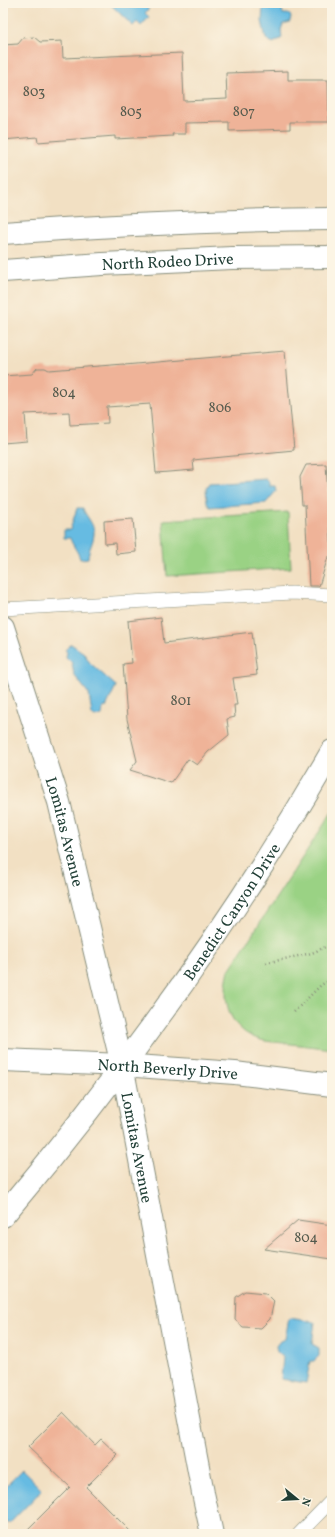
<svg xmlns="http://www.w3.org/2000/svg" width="335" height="1537" font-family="Vollkorn,serif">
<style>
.green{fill:#9ad284;stroke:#5c885c}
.water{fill:#66bbe2;stroke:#427c8b}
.building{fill:#efb398}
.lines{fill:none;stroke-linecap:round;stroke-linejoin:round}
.lane-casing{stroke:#888e7c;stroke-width:14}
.street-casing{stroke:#888e7c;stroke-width:24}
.secondary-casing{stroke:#888e7c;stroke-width:24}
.path{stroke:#888e7c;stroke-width:2.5;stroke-dasharray:1 3;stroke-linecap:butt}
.lane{stroke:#fff;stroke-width:13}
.street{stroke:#fff;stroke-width:22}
.secondary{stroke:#fff;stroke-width:22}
.labels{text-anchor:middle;stroke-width:3;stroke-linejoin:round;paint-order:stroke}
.number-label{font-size:14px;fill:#535a4d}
.street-label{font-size:16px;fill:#1f3d34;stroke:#fcf5e5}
</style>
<rect width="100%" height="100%" fill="#fcf5e5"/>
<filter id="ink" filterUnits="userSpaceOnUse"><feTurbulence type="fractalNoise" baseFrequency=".025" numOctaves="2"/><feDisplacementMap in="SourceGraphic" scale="8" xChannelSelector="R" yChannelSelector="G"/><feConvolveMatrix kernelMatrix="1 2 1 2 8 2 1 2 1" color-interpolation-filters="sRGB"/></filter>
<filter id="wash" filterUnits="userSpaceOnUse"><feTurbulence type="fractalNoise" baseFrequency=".012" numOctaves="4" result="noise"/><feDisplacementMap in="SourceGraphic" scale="16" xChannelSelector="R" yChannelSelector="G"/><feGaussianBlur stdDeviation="0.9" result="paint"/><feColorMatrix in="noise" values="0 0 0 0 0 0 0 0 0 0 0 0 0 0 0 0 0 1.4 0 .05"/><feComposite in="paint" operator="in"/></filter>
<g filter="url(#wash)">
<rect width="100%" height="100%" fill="#f2e0c3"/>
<g class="green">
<polygon points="288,512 291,568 167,576 163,520"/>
<path d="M332,812V1049C316,1047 299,1045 283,1043C276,1042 268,1042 261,1040C228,1030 221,1000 229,970Z"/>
</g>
<g class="water">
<polygon points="109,3 143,3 149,9 145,13 149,17 141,26 137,22 133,26"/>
<polygon points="263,3 281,3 283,14 288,14 291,16 290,22 283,24 281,30 282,38 273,43 266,39 262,21"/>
<polygon points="266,479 269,482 269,486 275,486 276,491 266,503 210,507 207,503 206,488 209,483"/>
<path d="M77,508H83C84,514 92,521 94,530C95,541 88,549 88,558L80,559C79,553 72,545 70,538H64V530H70Z"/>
<polygon points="71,644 84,653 90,663 116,686 106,707 103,708 102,715 95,717 92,715 89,694 74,675 72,663 66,657 67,652 65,650"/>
<polygon points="289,1318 315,1322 312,1344 319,1348 319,1356 314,1361 310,1361 306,1383 281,1379 283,1357 277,1352 276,1346 280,1341 285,1339"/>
<polygon points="22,1470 42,1490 9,1524 7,1522 3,1527 3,1489"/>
</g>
<g id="blocks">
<g class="building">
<polygon points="34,37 40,42 62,41 63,58 182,53 184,101 227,99 226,73 288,71 288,80 328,80 329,122 290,122 290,129 229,131 229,122 185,123 185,134 172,134 173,136 115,139 115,136 38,142 37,137 3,140 3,45 18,44 23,38"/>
<polygon points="285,351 294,450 193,460 194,470 156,473 150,404 107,407 108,423 70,425 69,412 25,414 27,441 3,443 3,376 32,374 37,368 45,368 49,370 124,364 124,365"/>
<polygon points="326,464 332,557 328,557 319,586 309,586 305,505 302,505 300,477 306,465"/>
<polygon points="133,519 136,552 116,554 115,543 105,544 104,521"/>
<polygon points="161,617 164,643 252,632 257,675 233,678 237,705 234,705 235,717 227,719 229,735 208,752 197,765 188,759 171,783 130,770 137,761 127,719 123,664 132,663 128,621"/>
<polygon points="298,1220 332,1225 332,1259 264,1249"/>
<polygon points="245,1291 266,1293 274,1301 270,1319 261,1328 243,1327 235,1320 236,1297"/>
<polygon points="63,1412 95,1445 101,1439 118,1455 86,1487 133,1534 23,1534 70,1487 28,1447"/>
</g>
</g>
</g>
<g filter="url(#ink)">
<use href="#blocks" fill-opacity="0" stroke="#888e7c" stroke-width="1"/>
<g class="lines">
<g class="lane-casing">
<g id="lane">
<polyline points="3,609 292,593 332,595"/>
<polyline points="299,1534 332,1500"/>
</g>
</g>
<g class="street-casing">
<g id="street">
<path id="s1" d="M3,627L59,802L122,1065L203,1493L212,1534"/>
<path id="s2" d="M3,1216C125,1071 237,916 332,751"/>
</g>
</g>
<g class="secondary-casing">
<g id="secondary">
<path d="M3,233C113,225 222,220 332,219"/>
<path id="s3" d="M3,271L102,264L232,258L332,257"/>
<path id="s4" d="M3,1060L122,1065L235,1073L332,1085"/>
</g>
</g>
<g class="path">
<polyline points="266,963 312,953 332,944"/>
<polyline points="294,1012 321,985 332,979"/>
</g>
<use href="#lane" class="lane"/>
<use href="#street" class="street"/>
<use href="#secondary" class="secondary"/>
</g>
</g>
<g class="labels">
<g class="number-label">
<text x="34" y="96">803</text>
<text x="131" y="116">805</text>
<text x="244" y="116">807</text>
<text x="64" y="397">804</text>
<text x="220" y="412">806</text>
<text x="181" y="705">801</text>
<text x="306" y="1242">804</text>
</g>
<g class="street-label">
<text dy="6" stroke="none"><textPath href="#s3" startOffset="165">North Rodeo Drive</textPath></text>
<text dy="6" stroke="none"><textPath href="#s1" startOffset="214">Lomitas Avenue</textPath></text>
<text dy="6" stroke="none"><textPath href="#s2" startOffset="381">Benedict Canyon Drive</textPath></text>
<text dy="6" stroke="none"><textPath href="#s4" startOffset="165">North Beverly Drive</textPath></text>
<text dy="6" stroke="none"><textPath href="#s1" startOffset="538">Lomitas Avenue</textPath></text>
</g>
</g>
<rect width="335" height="1537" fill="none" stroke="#fcf5e5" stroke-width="16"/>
<g transform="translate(297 1499) rotate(108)" stroke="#fcf5e5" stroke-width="3" paint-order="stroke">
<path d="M0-3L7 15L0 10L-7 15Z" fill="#1f3d34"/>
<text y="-6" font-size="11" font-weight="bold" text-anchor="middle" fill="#1f3d34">N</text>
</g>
</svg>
